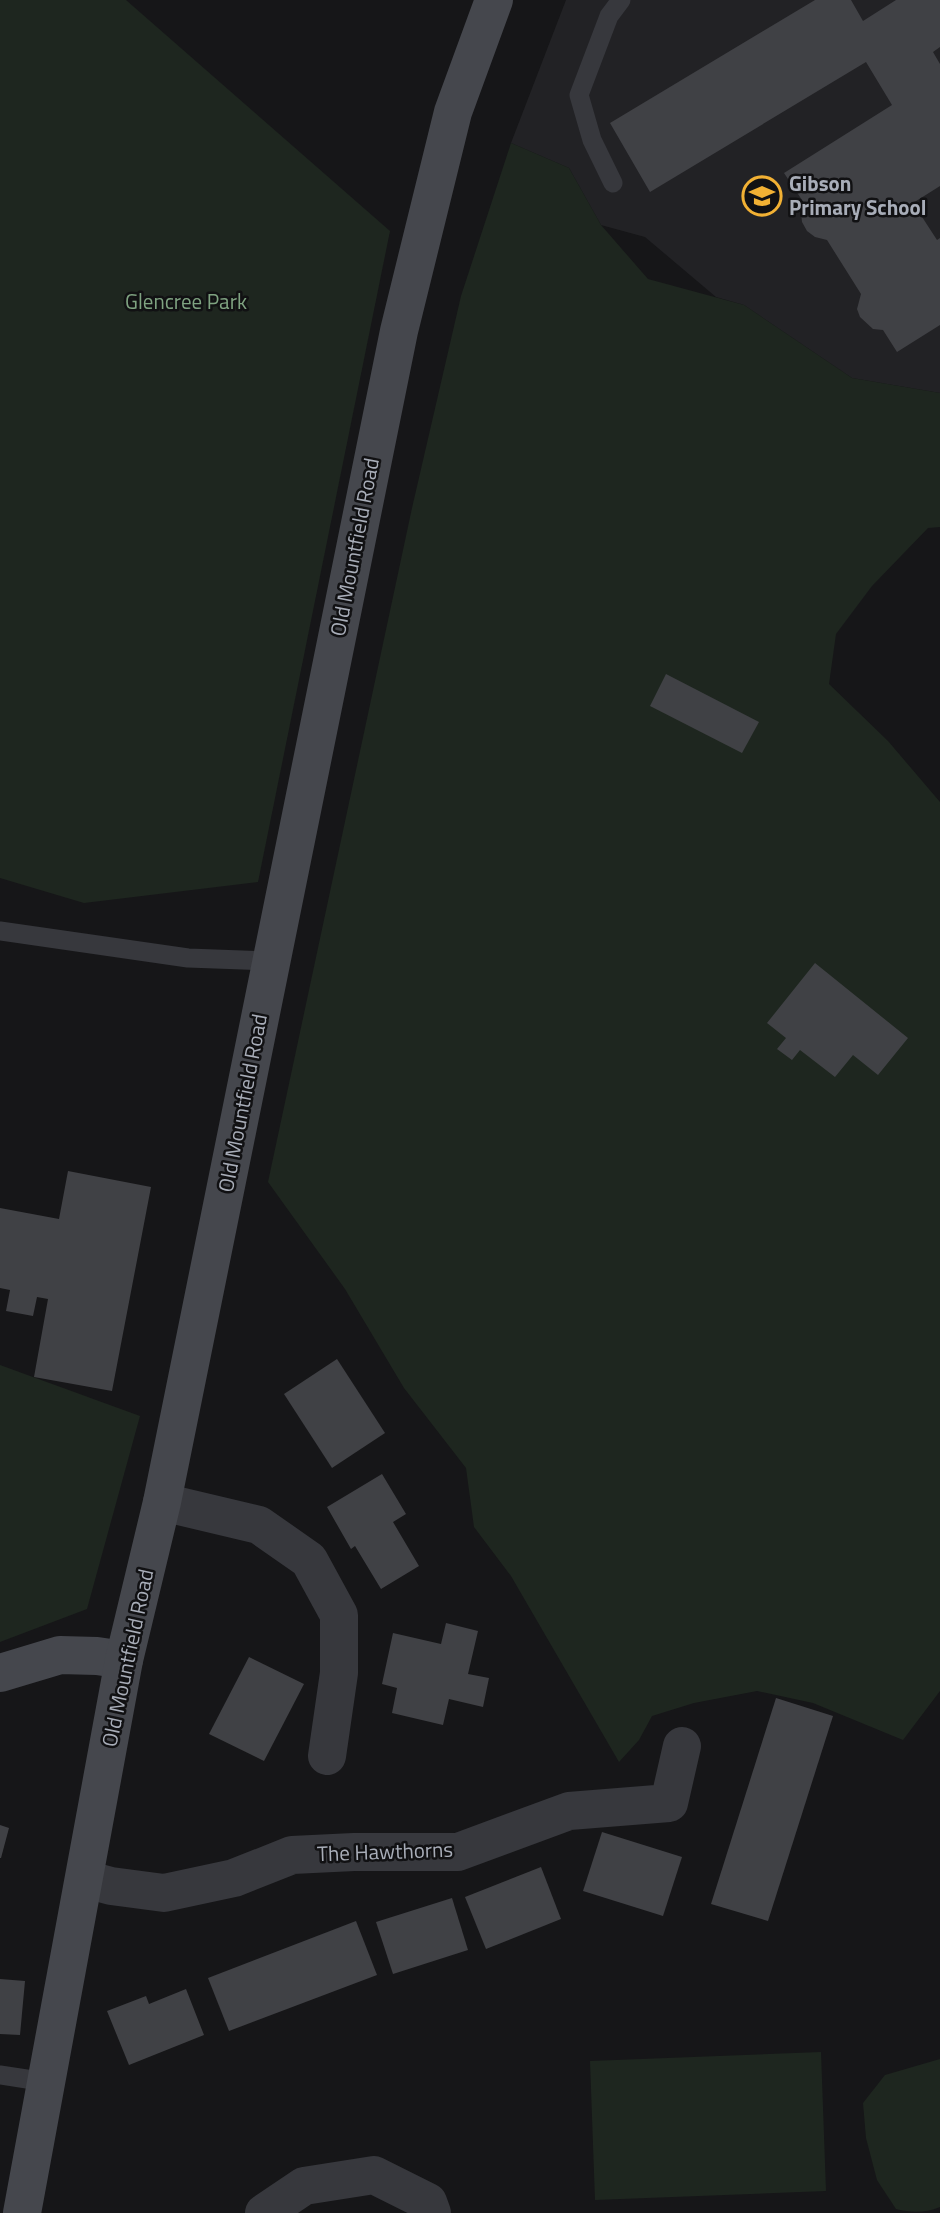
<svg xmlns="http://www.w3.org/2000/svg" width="940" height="2213" font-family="'Titillium Web',sans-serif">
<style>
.built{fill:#222225}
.green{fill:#1e261f}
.building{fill:#404145}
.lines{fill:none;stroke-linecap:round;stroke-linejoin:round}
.lane{stroke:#37383d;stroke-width:19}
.street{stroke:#37383d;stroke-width:38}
.secondary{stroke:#45474d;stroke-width:38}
.labels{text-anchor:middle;stroke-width:5;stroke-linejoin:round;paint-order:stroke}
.poi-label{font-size:21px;font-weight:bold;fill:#a8adb8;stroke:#111113;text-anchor:start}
.park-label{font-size:21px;fill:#7fa381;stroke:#111113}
.street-label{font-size:21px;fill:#a8adb8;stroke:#111113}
</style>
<rect width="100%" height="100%" fill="#161618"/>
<polygon class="built" points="566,0 940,0 940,393 852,378 744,305 716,297 645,237 601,225 569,168 511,143"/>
<g class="green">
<polygon points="0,0 126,0 390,231 258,882 84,903 0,878"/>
<polygon points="511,143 569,168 601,225 648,279 744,305 852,378 940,393 940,527 928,528 872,586 836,634 829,684 888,741 940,802 940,1691 903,1740 813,1703 757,1691 694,1703 652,1716 639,1740 619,1762 511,1576 474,1527 466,1468 404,1388 345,1289 268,1182 412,508 461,296"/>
<polygon points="0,1365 140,1416 87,1609 0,1642"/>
<polygon points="821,2052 826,2191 595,2200 590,2061"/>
<path d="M940,2059V2207C925,2213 912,2213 896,2209L877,2180L866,2138L863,2103L885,2075Z"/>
</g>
<g class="building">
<polygon points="815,0 851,0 863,21 896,0 940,0 940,47 933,52 940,64 940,186 913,203 937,240 940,238 940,325 897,352 883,330 873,329 860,317 857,309 861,294 827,240 815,237 807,231 802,222 801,213 804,203 784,173 892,105 866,62 650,192 610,123"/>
<polygon points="666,674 759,722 742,753 650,706"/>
<polygon points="815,963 908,1038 878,1075 853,1055 835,1077 800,1050 792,1060 777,1049 786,1038 767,1023"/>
<polygon points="68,1171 151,1187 112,1391 34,1377 48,1299 37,1297 33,1316 6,1311 10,1290 0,1288 0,1208 59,1219"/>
<polygon points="337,1359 385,1433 332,1468 284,1394"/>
<polygon points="382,1474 406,1514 393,1522 419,1566 381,1589 355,1546 351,1549 327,1507"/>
<polygon points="446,1623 478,1631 468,1674 489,1678 483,1707 449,1699 443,1725 392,1713 397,1688 382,1684 393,1633 441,1644"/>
<polygon points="249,1657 304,1684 264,1761 209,1734"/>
<polygon points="776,1698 833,1716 768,1921 711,1904"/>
<polygon points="0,1825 9,1828 1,1858 0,1858"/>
<polygon points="602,1832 682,1857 663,1916 583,1891"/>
<polygon points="541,1867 561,1919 486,1949 465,1897"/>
<polygon points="452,1898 468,1950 393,1974 376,1922"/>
<polygon points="356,1921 377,1975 229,2031 208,1978"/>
<polygon points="0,1979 25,1981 20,2035 0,2034"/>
<polygon points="186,1989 204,2035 129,2065 107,2011 146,1996 149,2004"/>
</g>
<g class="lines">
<g class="lane">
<polyline points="613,183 592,140 579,95 609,16 621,0"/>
<polyline points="0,931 188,958 272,961"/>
<polyline points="0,2075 46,2082"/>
</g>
<g class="street">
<polyline points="162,1502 259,1525 309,1560 339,1615 339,1673 327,1756"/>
<polyline points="85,1879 111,1886 164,1893 234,1878 292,1855 354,1852 458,1852 569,1811 669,1803 682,1746"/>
<polyline points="264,2213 304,2186 374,2175 428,2202 432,2213"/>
</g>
<g class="secondary">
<polyline points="0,1673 60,1655 97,1656 124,1660"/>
<polyline points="22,2213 124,1660 162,1502 399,331 453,112 494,0"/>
</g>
</g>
<defs>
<g id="school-ring" transform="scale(2.0125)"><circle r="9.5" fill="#111113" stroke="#f2b134" stroke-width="1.5"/><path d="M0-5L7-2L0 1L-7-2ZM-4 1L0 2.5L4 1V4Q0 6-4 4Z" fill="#f2b134"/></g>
</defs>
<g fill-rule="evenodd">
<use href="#school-ring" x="762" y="196"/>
</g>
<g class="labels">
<g class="poi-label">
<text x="789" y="191">Gibson<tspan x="789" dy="24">Primary School</tspan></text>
</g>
<g class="park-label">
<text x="186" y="309">Glencree Park</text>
</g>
<g class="street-label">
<text transform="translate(355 547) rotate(-79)" y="7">Old Mountfield Road</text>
<text transform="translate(243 1103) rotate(-79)" y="7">Old Mountfield Road</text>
<text transform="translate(128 1658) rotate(-78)" y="7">Old Mountfield Road</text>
<text transform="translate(385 1852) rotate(-2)" y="7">The Hawthorns</text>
</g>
</g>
</svg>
